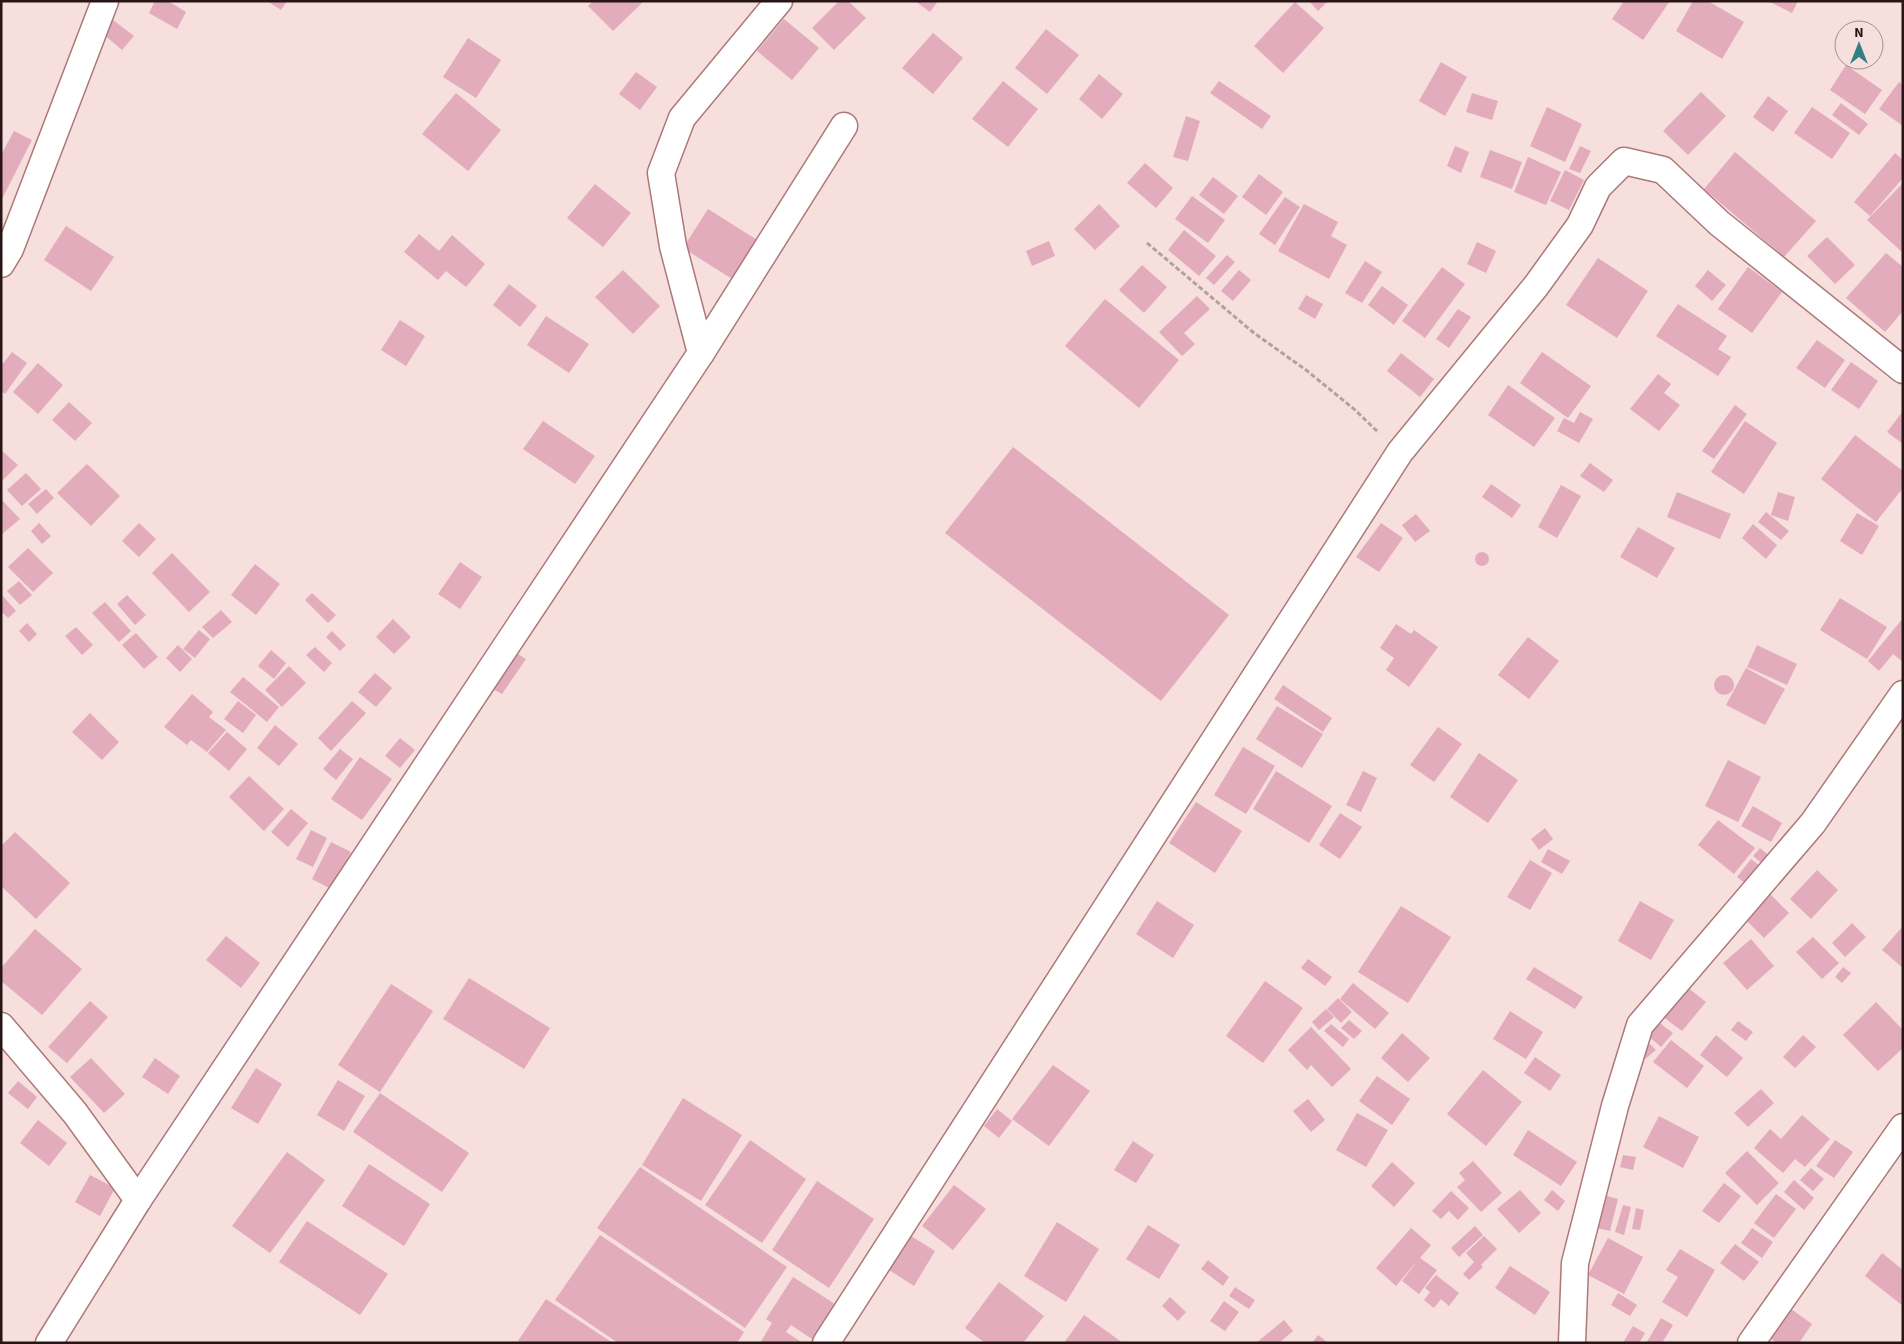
<svg xmlns="http://www.w3.org/2000/svg" width="1904" height="1344" font-family="'Source Sans 3',sans-serif">
<style>
.building{fill:#e2acbc}
.lines{fill:none;stroke-linecap:round;stroke-linejoin:round}
.street-casing{stroke:#ad7878;stroke-width:29}
.path{stroke:#b6a09f;stroke-width:3;stroke-dasharray:5 2.5;stroke-linecap:butt}
.street{stroke:#fff;stroke-width:26}
</style>
<rect width="100%" height="100%" fill="#f7dfde"/>
<g class="building">
<polygon points="155,1 168,1 186,12 177,29 149,13"/>
<polygon points="267,1 287,1 281,10"/>
<polygon points="593,1 642,1 643,2 613,31 588,6"/>
<polygon points="839,1 848,1 866,18 834,50 812,28"/>
<polygon points="915,1 938,1 930,12"/>
<polygon points="1309,1 1328,1 1318,11"/>
<polygon points="1624,1 1670,1 1643,40 1612,19"/>
<polygon points="1693,1 1708,1 1744,22 1722,59 1676,31"/>
<polygon points="1768,1 1798,1 1792,13"/>
<polygon points="1295,2 1324,28 1283,73 1254,46"/>
<polygon points="784,19 819,48 792,80 757,51"/>
<polygon points="113,20 134,36 122,50 102,33"/>
<polygon points="1046,29 1079,55 1047,94 1015,68"/>
<polygon points="933,33 963,58 933,94 902,68"/>
<polygon points="468,38 501,60 476,98 443,77"/>
<polygon points="1441,62 1467,77 1445,116 1419,101"/>
<polygon points="1846,65 1882,90 1865,114 1830,90"/>
<polygon points="636,72 657,87 640,110 619,94"/>
<polygon points="1099,74 1123,94 1102,119 1079,99"/>
<polygon points="1003,81 1038,109 1008,147 972,119"/>
<polygon points="1219,81 1271,116 1262,129 1210,93"/>
<polygon points="1899,82 1903,85 1903,126 1879,109"/>
<polygon points="1701,92 1726,116 1688,155 1663,131"/>
<polygon points="456,93 501,130 468,171 422,134"/>
<polygon points="1472,93 1498,101 1492,120 1466,112"/>
<polygon points="1768,96 1788,111 1773,132 1753,117"/>
<polygon points="1841,103 1868,124 1859,135 1832,115"/>
<polygon points="1547,107 1582,124 1565,162 1530,146"/>
<polygon points="1812,107 1850,133 1832,159 1794,133"/>
<polygon points="1186,116 1200,121 1188,161 1173,157"/>
<polygon points="14,131 32,140 1,201 1,155"/>
<polygon points="1455,146 1469,152 1461,173 1447,166"/>
<polygon points="1580,146 1591,151 1580,173 1569,169"/>
<polygon points="1490,150 1522,162 1512,189 1480,177"/>
<polygon points="1735,152 1816,221 1784,257 1704,189"/>
<polygon points="1895,153 1903,160 1903,178 1870,216 1854,202"/>
<polygon points="1528,157 1561,172 1546,205 1514,192"/>
<polygon points="1145,163 1173,188 1156,208 1127,183"/>
<polygon points="1565,170 1584,180 1569,210 1550,201"/>
<polygon points="1259,174 1283,192 1266,215 1242,197"/>
<polygon points="1213,177 1238,196 1224,214 1199,195"/>
<polygon points="1903,183 1903,253 1867,220"/>
<polygon points="595,184 631,213 603,247 567,218"/>
<polygon points="1192,196 1225,220 1208,243 1175,219"/>
<polygon points="1285,197 1300,207 1275,245 1259,234"/>
<polygon points="1099,204 1120,226 1095,250 1074,229"/>
<polygon points="1304,204 1338,222 1331,236 1347,245 1329,279 1278,251"/>
<polygon points="708,209 762,243 737,282 683,248"/>
<polygon points="66,226 114,257 91,291 44,260"/>
<polygon points="1184,230 1216,256 1199,276 1168,250"/>
<polygon points="419,234 439,251 452,235 485,264 466,287 446,271 438,280 404,252"/>
<polygon points="1827,237 1855,265 1835,284 1807,256"/>
<polygon points="1049,241 1055,256 1032,266 1026,251"/>
<polygon points="1477,242 1496,251 1486,273 1467,264"/>
<polygon points="1886,253 1903,267 1903,311 1885,332 1846,298"/>
<polygon points="1227,255 1235,262 1214,285 1206,278"/>
<polygon points="1598,258 1648,291 1617,338 1566,305"/>
<polygon points="1365,261 1382,272 1362,303 1345,293"/>
<polygon points="1142,265 1167,287 1144,313 1119,290"/>
<polygon points="1442,267 1465,284 1425,338 1402,321"/>
<polygon points="1748,267 1782,292 1752,333 1718,309"/>
<polygon points="623,270 660,306 633,334 595,297"/>
<polygon points="1239,270 1251,280 1233,301 1221,291"/>
<polygon points="1708,270 1726,285 1712,301 1695,286"/>
<polygon points="509,284 537,306 520,327 493,305"/>
<polygon points="1382,286 1408,305 1394,325 1368,305"/>
<polygon points="1306,295 1323,304 1315,319 1298,309"/>
<polygon points="1197,296 1210,309 1184,333 1195,344 1182,356 1159,332"/>
<polygon points="1105,299 1179,360 1139,408 1065,346"/>
<polygon points="1678,304 1727,336 1718,349 1731,357 1718,376 1656,336"/>
<polygon points="1458,309 1471,317 1449,348 1436,339"/>
<polygon points="546,316 589,344 569,373 527,345"/>
<polygon points="400,320 425,336 406,366 381,350"/>
<polygon points="1817,340 1845,360 1825,388 1796,368"/>
<polygon points="12,352 27,363 5,394 1,391 1,366"/>
<polygon points="1542,352 1591,386 1568,418 1520,383"/>
<polygon points="1401,353 1434,379 1420,397 1387,371"/>
<polygon points="1851,362 1878,381 1859,409 1831,390"/>
<polygon points="38,363 63,385 38,414 13,392"/>
<polygon points="1658,374 1671,384 1664,393 1680,405 1659,431 1630,409"/>
<polygon points="1508,385 1555,418 1534,447 1488,415"/>
<polygon points="69,402 92,423 75,441 52,420"/>
<polygon points="1735,405 1747,414 1714,459 1702,451"/>
<polygon points="1903,411 1903,444 1887,432"/>
<polygon points="1580,412 1593,419 1579,443 1557,431 1564,418 1574,423"/>
<polygon points="543,421 595,456 575,484 523,449"/>
<polygon points="1745,421 1777,443 1744,494 1711,472"/>
<polygon points="1855,435 1903,471 1903,488 1876,522 1821,479"/>
<polygon points="1013,447 1229,615 1161,701 945,533"/>
<polygon points="1,450 18,465 1,482"/>
<polygon points="1590,463 1613,480 1604,492 1580,476"/>
<polygon points="87,464 120,496 91,526 57,493"/>
<polygon points="26,473 41,489 22,506 7,490"/>
<polygon points="1491,484 1521,505 1512,518 1482,497"/>
<polygon points="1561,485 1581,496 1557,538 1538,527"/>
<polygon points="46,489 54,498 37,514 28,504"/>
<polygon points="1677,492 1731,514 1720,539 1667,517"/>
<polygon points="1778,492 1795,497 1788,521 1771,515"/>
<polygon points="1,499 20,519 1,535"/>
<polygon points="1766,512 1789,531 1781,540 1758,522"/>
<polygon points="1857,513 1879,526 1862,555 1840,541"/>
<polygon points="1416,514 1430,531 1415,542 1402,525"/>
<polygon points="39,523 51,536 42,544 31,531"/>
<polygon points="139,523 156,539 139,557 122,541"/>
<polygon points="1381,523 1403,538 1379,572 1356,557"/>
<polygon points="1753,524 1777,545 1766,559 1742,538"/>
<polygon points="1638,527 1675,548 1657,578 1620,557"/>
<polygon points="28,548 53,573 33,592 8,567"/>
<circle cx="1482" cy="559" r="7"/>
<polygon points="172,553 210,592 189,612 152,573"/>
<polygon points="460,562 482,577 460,609 438,594"/>
<polygon points="255,564 280,584 256,615 231,595"/>
<polygon points="19,581 32,595 20,605 7,591"/>
<polygon points="312,593 336,615 328,623 305,600"/>
<polygon points="127,595 146,615 135,625 117,604"/>
<polygon points="3,596 16,611 8,618 1,611"/>
<polygon points="1840,598 1887,627 1867,659 1820,630"/>
<polygon points="105,602 131,631 119,642 92,613"/>
<polygon points="221,610 232,622 213,638 202,627"/>
<polygon points="1903,618 1903,662 1893,654 1879,671 1868,661"/>
<polygon points="393,619 411,637 394,654 376,637"/>
<polygon points="27,623 37,634 29,642 19,631"/>
<polygon points="1396,624 1411,634 1414,630 1438,647 1409,687 1386,670 1394,658 1380,648"/>
<polygon points="76,627 93,645 82,655 65,636"/>
<polygon points="199,630 210,639 195,658 183,649"/>
<polygon points="332,631 346,645 340,651 326,637"/>
<polygon points="136,633 158,657 144,669 122,645"/>
<polygon points="1528,637 1559,661 1529,699 1498,675"/>
<polygon points="178,645 192,659 180,672 166,658"/>
<polygon points="1757,645 1797,664 1787,685 1747,667"/>
<polygon points="315,647 332,663 324,672 306,655"/>
<polygon points="271,650 286,663 274,679 258,666"/>
<polygon points="513,651 526,659 502,694 489,687"/>
<polygon points="289,666 306,683 282,707 265,690"/>
<polygon points="1746,668 1785,689 1765,725 1726,705"/>
<polygon points="375,673 392,688 376,707 358,692"/>
<circle cx="1724" cy="685" r="10"/>
<polygon points="243,677 279,707 267,722 230,692"/>
<polygon points="1283,685 1332,718 1323,732 1274,699"/>
<polygon points="192,694 213,712 209,717 226,730 207,752 191,740 187,745 164,727"/>
<polygon points="238,701 256,715 243,733 224,719"/>
<polygon points="352,701 366,713 331,751 318,738"/>
<polygon points="1277,706 1323,734 1302,768 1256,739"/>
<polygon points="90,713 119,742 102,760 72,732"/>
<polygon points="275,725 298,744 279,766 257,748"/>
<polygon points="1438,727 1462,744 1434,782 1410,765"/>
<polygon points="227,732 247,749 229,771 208,753"/>
<polygon points="400,738 415,750 400,768 385,756"/>
<polygon points="1243,747 1275,766 1246,814 1214,795"/>
<polygon points="340,749 353,759 336,780 323,769"/>
<polygon points="1479,753 1518,780 1488,823 1450,797"/>
<polygon points="360,757 392,779 362,820 331,799"/>
<polygon points="1728,760 1761,777 1738,822 1705,806"/>
<polygon points="1276,771 1332,806 1309,843 1253,809"/>
<polygon points="1363,771 1377,778 1361,812 1346,805"/>
<polygon points="249,776 284,809 264,831 229,797"/>
<polygon points="1196,802 1242,831 1215,873 1169,843"/>
<polygon points="1753,806 1782,823 1771,842 1741,826"/>
<polygon points="291,809 308,823 288,847 271,832"/>
<polygon points="1340,813 1362,827 1340,859 1319,845"/>
<polygon points="1718,820 1755,848 1734,874 1698,845"/>
<polygon points="1545,828 1553,839 1539,850 1531,839"/>
<polygon points="311,830 327,838 313,867 296,859"/>
<polygon points="15,832 70,883 36,919 1,886 1,846"/>
<polygon points="331,842 351,852 331,889 312,879"/>
<polygon points="1760,848 1772,858 1765,866 1753,856"/>
<polygon points="1548,849 1570,861 1562,874 1541,862"/>
<polygon points="1751,859 1764,869 1750,887 1737,877"/>
<polygon points="1530,860 1552,873 1530,910 1507,897"/>
<polygon points="1817,870 1838,890 1811,919 1790,899"/>
<polygon points="1770,894 1789,913 1764,938 1745,919"/>
<polygon points="1157,901 1194,925 1173,958 1136,934"/>
<polygon points="1640,901 1674,920 1651,960 1618,941"/>
<polygon points="1401,906 1451,937 1408,1003 1358,972"/>
<polygon points="1852,923 1866,937 1845,957 1832,943"/>
<polygon points="1903,926 1903,968 1882,950"/>
<polygon points="35,929 82,969 42,1015 1,981 1,968"/>
<polygon points="226,936 260,963 241,988 206,960"/>
<polygon points="1813,937 1839,963 1822,979 1796,952"/>
<polygon points="1751,939 1774,966 1747,990 1723,963"/>
<polygon points="1308,959 1332,977 1325,986 1301,968"/>
<polygon points="1534,967 1583,997 1575,1009 1526,979"/>
<polygon points="1843,967 1851,973 1842,983 1835,977"/>
<polygon points="469,978 550,1028 524,1069 443,1019"/>
<polygon points="1265,981 1303,1008 1263,1063 1226,1036"/>
<polygon points="1353,983 1389,1013 1375,1029 1340,999"/>
<polygon points="391,984 433,1011 380,1092 338,1065"/>
<polygon points="1687,987 1706,1002 1682,1031 1662,1016"/>
<polygon points="1338,998 1352,1012 1341,1023 1327,1009"/>
<polygon points="90,1001 108,1017 67,1063 48,1047"/>
<polygon points="1876,1002 1903,1030 1903,1048 1878,1071 1843,1035"/>
<polygon points="1326,1009 1334,1017 1319,1030 1312,1022"/>
<polygon points="1510,1011 1543,1032 1526,1059 1493,1039"/>
<polygon points="1349,1020 1362,1031 1354,1039 1341,1028"/>
<polygon points="1657,1021 1673,1033 1661,1047 1646,1034"/>
<polygon points="1738,1021 1753,1032 1746,1041 1731,1030"/>
<polygon points="1331,1024 1349,1039 1343,1047 1324,1031"/>
<polygon points="1311,1027 1351,1069 1332,1087 1311,1065 1307,1070 1288,1050"/>
<polygon points="1402,1033 1430,1058 1408,1082 1381,1058"/>
<polygon points="1716,1035 1743,1058 1727,1077 1700,1055"/>
<polygon points="1803,1035 1816,1047 1795,1068 1783,1057"/>
<polygon points="1671,1040 1704,1066 1687,1088 1653,1062"/>
<polygon points="1650,1044 1656,1050 1645,1059 1640,1053"/>
<polygon points="1535,1057 1561,1075 1550,1091 1524,1073"/>
<polygon points="91,1058 125,1094 104,1113 70,1077"/>
<polygon points="155,1058 180,1076 168,1094 142,1077"/>
<polygon points="1053,1065 1090,1091 1049,1146 1012,1119"/>
<polygon points="256,1068 282,1084 258,1124 231,1108"/>
<polygon points="1483,1070 1522,1102 1486,1146 1447,1114"/>
<polygon points="1377,1076 1410,1099 1392,1125 1359,1101"/>
<polygon points="338,1080 365,1096 344,1131 317,1115"/>
<polygon points="18,1081 37,1097 28,1109 8,1093"/>
<polygon points="1761,1089 1774,1103 1748,1127 1734,1113"/>
<polygon points="380,1093 469,1153 442,1192 353,1132"/>
<polygon points="683,1098 742,1135 701,1201 642,1165"/>
<polygon points="1308,1099 1325,1120 1311,1132 1293,1111"/>
<polygon points="997,1109 1012,1121 999,1138 984,1126"/>
<polygon points="1357,1113 1388,1130 1366,1167 1336,1150"/>
<polygon points="1802,1115 1830,1139 1805,1167 1795,1159 1783,1173 1754,1148 1770,1129 1781,1139"/>
<polygon points="1659,1116 1699,1137 1683,1168 1643,1147"/>
<polygon points="38,1120 67,1143 49,1166 20,1143"/>
<polygon points="1528,1130 1577,1162 1561,1186 1513,1155"/>
<polygon points="750,1140 806,1179 762,1243 705,1205"/>
<polygon points="1835,1140 1853,1152 1834,1178 1816,1166"/>
<polygon points="1133,1141 1154,1155 1136,1183 1114,1170"/>
<polygon points="1747,1151 1779,1183 1757,1205 1725,1173"/>
<polygon points="287,1152 325,1180 270,1253 232,1226"/>
<polygon points="1623,1155 1636,1157 1633,1170 1620,1167"/>
<polygon points="1473,1161 1502,1193 1481,1212 1457,1187 1465,1180 1459,1173"/>
<polygon points="1392,1162 1415,1183 1394,1207 1371,1186"/>
<polygon points="369,1164 430,1204 404,1246 342,1206"/>
<polygon points="640,1167 787,1267 745,1328 597,1228"/>
<polygon points="1811,1168 1824,1179 1813,1191 1800,1180"/>
<polygon points="90,1175 115,1188 100,1216 75,1202"/>
<polygon points="1794,1180 1814,1198 1804,1210 1784,1192"/>
<polygon points="817,1181 874,1219 829,1288 772,1250"/>
<polygon points="1724,1183 1741,1196 1719,1223 1702,1211"/>
<polygon points="954,1185 986,1209 953,1250 922,1226"/>
<polygon points="1520,1190 1541,1213 1519,1233 1497,1209"/>
<polygon points="1552,1190 1565,1201 1558,1211 1544,1200"/>
<polygon points="1451,1191 1469,1208 1458,1220 1449,1211 1441,1219 1432,1211"/>
<polygon points="1776,1194 1796,1209 1774,1238 1754,1223"/>
<polygon points="1604,1195 1618,1199 1610,1231 1596,1228"/>
<polygon points="1623,1205 1631,1207 1624,1235 1615,1232"/>
<polygon points="1636,1208 1644,1210 1640,1230 1632,1229"/>
<polygon points="307,1221 388,1274 360,1315 279,1262"/>
<polygon points="1057,1222 1099,1249 1066,1302 1024,1276"/>
<polygon points="1148,1225 1180,1245 1159,1279 1126,1259"/>
<polygon points="1475,1226 1483,1235 1459,1257 1451,1248"/>
<polygon points="1411,1228 1431,1245 1420,1258 1437,1270 1419,1294 1402,1281 1418,1260 1396,1286 1376,1268"/>
<polygon points="1752,1228 1773,1242 1762,1258 1741,1243"/>
<polygon points="600,1235 744,1332 737,1343 618,1343 555,1300"/>
<polygon points="911,1236 935,1251 914,1286 889,1270"/>
<polygon points="1484,1236 1497,1249 1481,1265 1483,1267 1469,1280 1463,1274 1474,1262 1466,1253"/>
<polygon points="1608,1238 1643,1257 1624,1294 1588,1275"/>
<polygon points="1735,1244 1759,1262 1744,1281 1720,1263"/>
<polygon points="1680,1249 1715,1270 1687,1317 1662,1302 1678,1277 1666,1270"/>
<polygon points="1882,1253 1903,1270 1903,1306 1865,1276"/>
<polygon points="1208,1260 1229,1277 1223,1286 1201,1269"/>
<polygon points="1510,1266 1550,1292 1535,1315 1495,1288"/>
<polygon points="1436,1275 1459,1293 1449,1306 1441,1299 1434,1308 1424,1300 1430,1292 1425,1288"/>
<polygon points="793,1277 835,1304 812,1339 791,1325 786,1332 803,1343 760,1343 772,1323 766,1319"/>
<polygon points="999,1282 1044,1316 1023,1343 985,1343 965,1328"/>
<polygon points="1235,1287 1255,1300 1249,1309 1229,1296"/>
<polygon points="1618,1293 1637,1305 1630,1316 1611,1305"/>
<polygon points="1170,1297 1186,1312 1178,1321 1162,1306"/>
<polygon points="546,1299 613,1343 521,1343 518,1341"/>
<polygon points="1224,1301 1239,1312 1225,1331 1210,1321"/>
<polygon points="1791,1309 1812,1324 1799,1343 1777,1343 1771,1339"/>
<polygon points="1084,1315 1123,1343 1064,1343"/>
<polygon points="1661,1318 1673,1325 1662,1343 1648,1343 1647,1342"/>
<polygon points="1284,1320 1293,1331 1279,1343 1256,1343"/>
<polygon points="1633,1326 1645,1333 1639,1343 1623,1343"/>
<polygon points="1318,1335 1328,1343 1312,1343"/>
</g>
<g class="lines">
<g class="street-casing">
<g id="street">
<polyline points="1,264 10,249 105,1"/>
<polyline points="701,353 844,126"/>
<polyline points="1,1026 75,1113 138,1200"/>
<polyline points="49,1343 138,1200 701,353 673,246 661,173 682,118 779,1"/>
<polyline points="826,1343 1400,452 1536,286 1580,225 1598,187 1624,161 1663,170 1719,223 1903,370"/>
<polyline points="1572,1343 1575,1263 1615,1106 1640,1025 1813,823 1903,694"/>
<polyline points="1751,1343 1903,1127"/>
</g>
</g>
<polyline class="path" points="1147,243 1254,333 1306,370 1354,409 1379,433"/>
<use href="#street" class="street"/>
</g>
<rect width="1904" height="1344" fill="none" stroke="#291515" stroke-width="5"/>
<g transform="translate(1859 45)"><circle r="24" fill="#f7dfde" stroke="#a58e8e"/>
<path d="M0-4L9 19L0 12L-9 19Z" fill="#357e81"/>
<text y="-8" font-size="14" font-weight="bold" text-anchor="middle" fill="#291515">N</text>
</g>
</svg>
